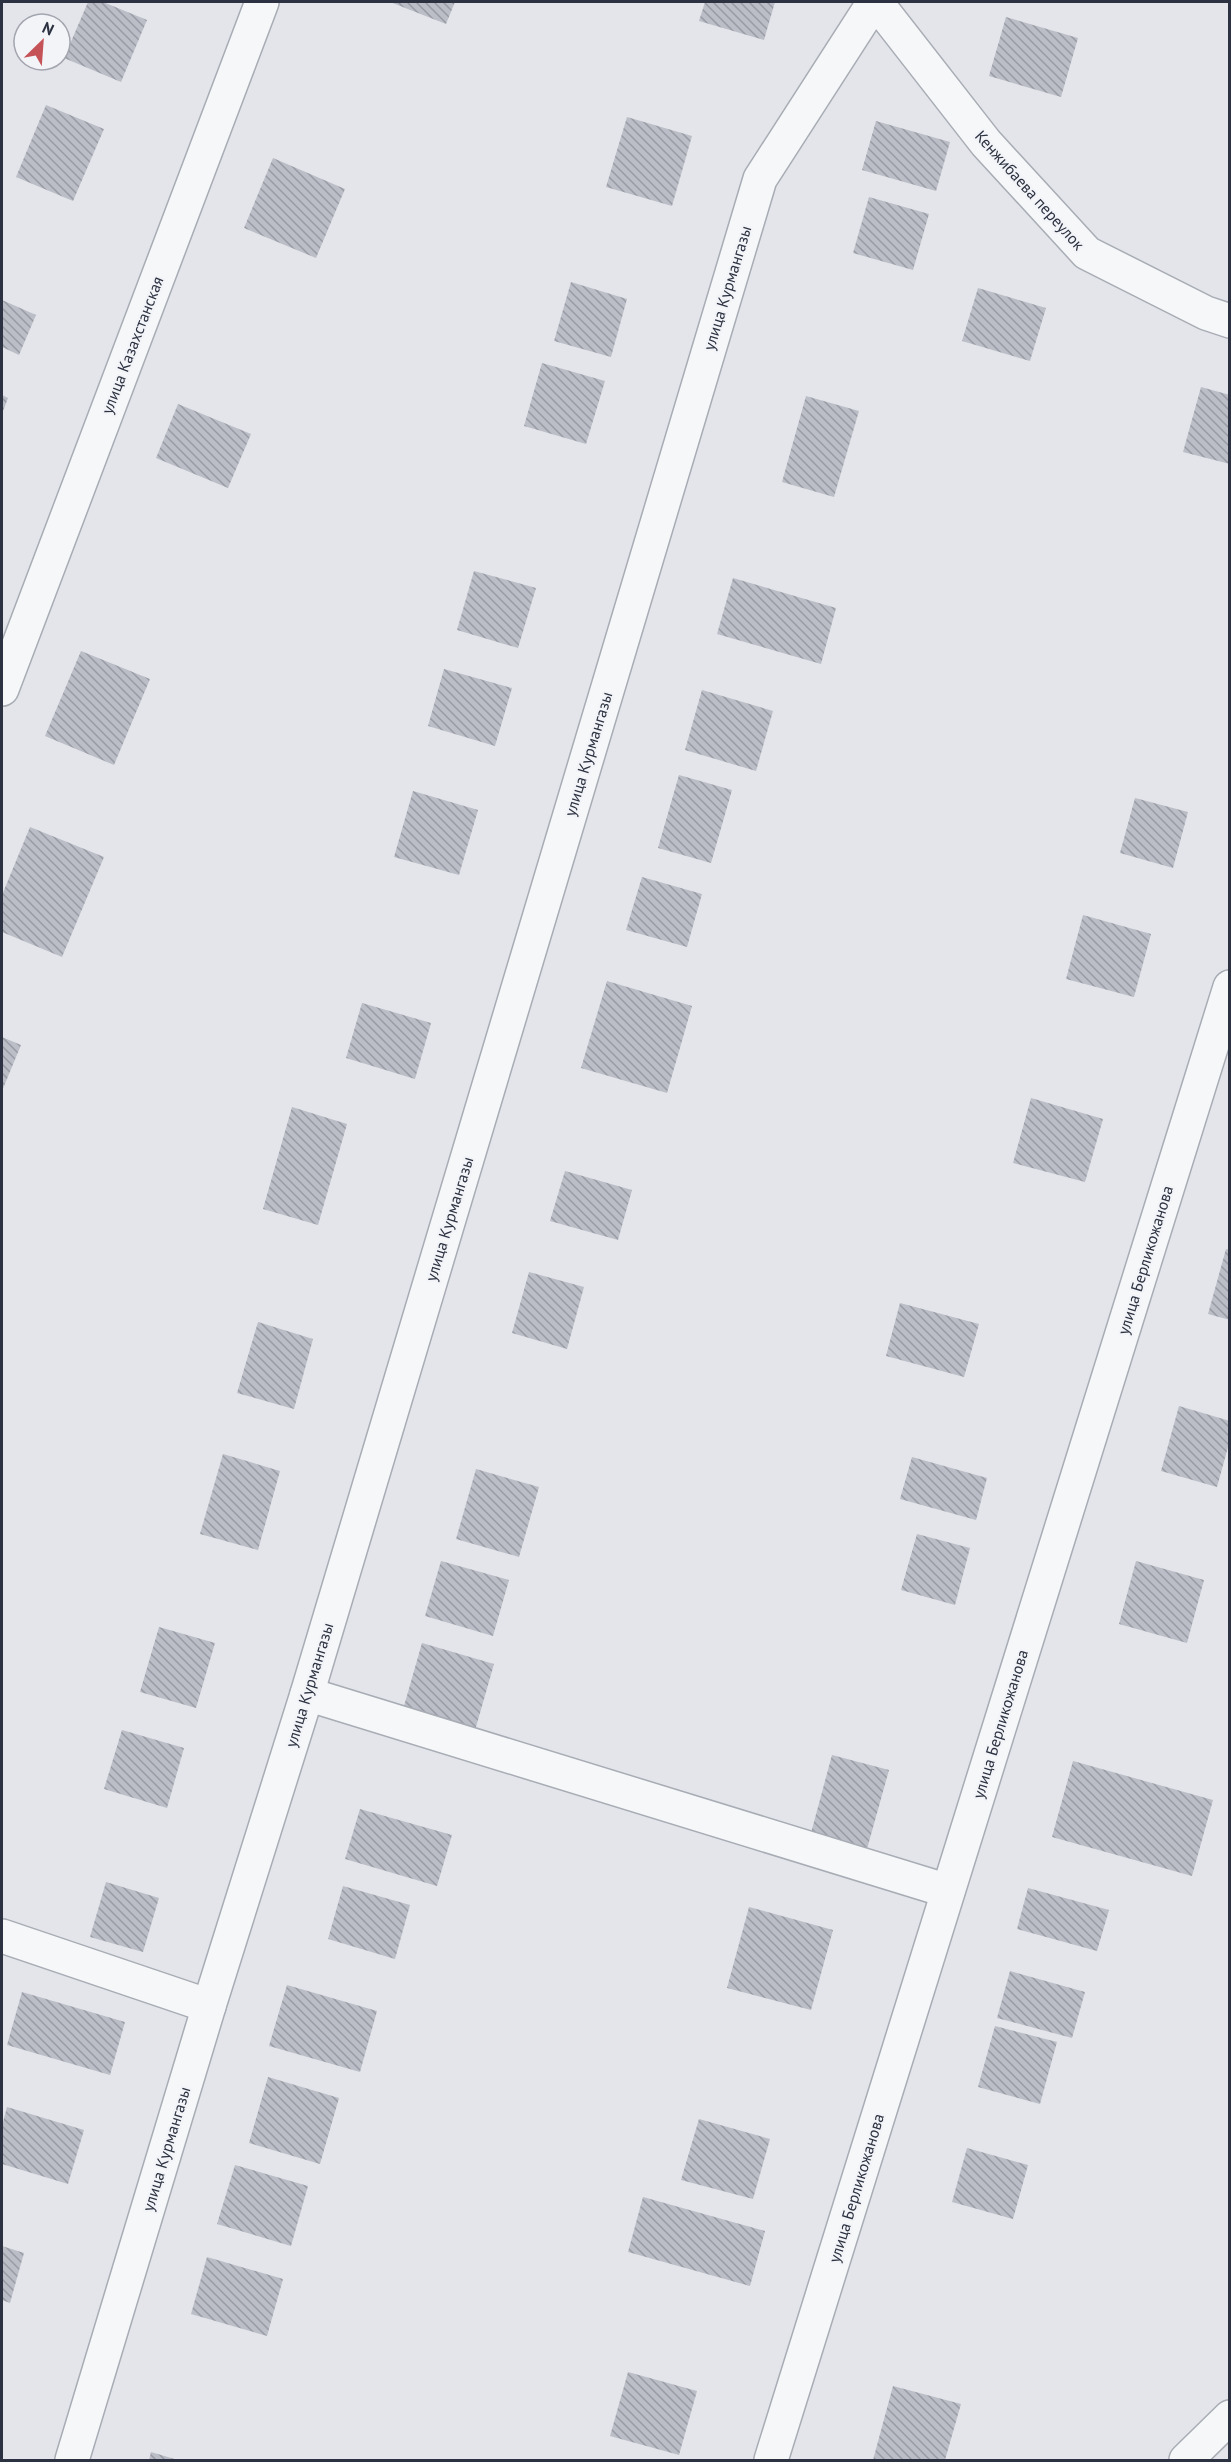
<svg xmlns="http://www.w3.org/2000/svg" width="1231" height="2462" font-family="'PT Sans',sans-serif">
<style>
.building{fill:url(#building-back-hatch)}
.lines{fill:none;stroke-linecap:round;stroke-linejoin:round}
.street-casing{stroke:#a8acb4;stroke-width:36}
.street{stroke:#f6f7f9;stroke-width:33}
.labels{text-anchor:middle;stroke-width:4.5;stroke-linejoin:round;paint-order:stroke}
.street-label{font-size:16px;fill:#2c3241;stroke:#f3f4f8}
</style>
<defs>
<pattern id="building-back-hatch" width="6" height="6" patternUnits="userSpaceOnUse" patternTransform="scale(1.5)"><rect width="6" height="6" fill="#bbbec7"/><path d="M-1 5l2 2M0 0l6 6M5-1l2 2" fill="none" stroke="#989ba3"/></pattern>
</defs>
<rect width="100%" height="100%" fill="#e3e5ea"/>
<g class="building">
<polygon points="88,2 103,2 147,20 121,82 64,58"/>
<polygon points="390,2 455,2 446,24"/>
<polygon points="705,2 775,2 764,40 699,21"/>
<polygon points="1006,17 1078,38 1061,97 989,76"/>
<polygon points="46,105 104,129 73,201 16,177"/>
<polygon points="627,117 692,136 672,206 606,187"/>
<polygon points="876,121 950,142 936,191 862,170"/>
<polygon points="273,158 345,189 316,258 244,228"/>
<polygon points="869,197 929,214 913,270 853,253"/>
<polygon points="571,282 627,299 611,357 554,341"/>
<polygon points="978,288 1046,308 1030,361 962,341"/>
<polygon points="2,300 36,315 19,355 2,347"/>
<polygon points="542,363 605,381 586,444 524,426"/>
<polygon points="1201,387 1230,395 1230,464 1183,452"/>
<polygon points="2,395 8,398 2,414"/>
<polygon points="806,396 859,411 834,497 782,482"/>
<polygon points="178,404 251,434 228,488 156,458"/>
<polygon points="474,571 536,588 518,648 457,630"/>
<polygon points="733,578 836,608 821,664 717,634"/>
<polygon points="81,651 150,679 114,765 45,736"/>
<polygon points="444,669 512,688 495,746 428,726"/>
<polygon points="702,690 773,711 756,771 685,750"/>
<polygon points="679,775 732,790 711,863 658,848"/>
<polygon points="413,791 478,810 459,875 394,857"/>
<polygon points="1135,798 1188,812 1173,868 1120,853"/>
<polygon points="30,827 104,857 62,957 2,932 2,895"/>
<polygon points="642,877 702,894 687,947 626,930"/>
<polygon points="1083,915 1151,934 1134,997 1066,979"/>
<polygon points="607,981 692,1006 667,1093 581,1068"/>
<polygon points="362,1003 431,1023 415,1079 346,1058"/>
<polygon points="2,1037 21,1045 2,1091"/>
<polygon points="1031,1098 1103,1119 1085,1182 1013,1163"/>
<polygon points="292,1107 347,1124 318,1225 263,1209"/>
<polygon points="565,1171 632,1190 618,1240 550,1221"/>
<polygon points="1226,1249 1230,1250 1230,1320 1208,1314"/>
<polygon points="529,1272 584,1287 567,1349 512,1333"/>
<polygon points="900,1303 979,1324 964,1377 886,1356"/>
<polygon points="258,1322 313,1339 294,1409 237,1393"/>
<polygon points="1179,1406 1230,1421 1230,1440 1217,1487 1161,1471"/>
<polygon points="223,1454 280,1471 258,1550 200,1534"/>
<polygon points="912,1457 987,1478 976,1520 900,1499"/>
<polygon points="476,1469 539,1487 519,1557 456,1539"/>
<polygon points="917,1534 970,1548 955,1605 901,1590"/>
<polygon points="441,1561 509,1580 493,1636 425,1616"/>
<polygon points="1136,1561 1204,1580 1187,1643 1119,1624"/>
<polygon points="159,1627 215,1643 196,1708 140,1692"/>
<polygon points="422,1643 494,1664 474,1734 402,1713"/>
<polygon points="122,1730 184,1748 167,1808 104,1789"/>
<polygon points="832,1755 889,1770 867,1849 811,1833"/>
<polygon points="1073,1761 1213,1800 1192,1876 1052,1837"/>
<polygon points="360,1809 452,1835 437,1886 345,1859"/>
<polygon points="106,1882 159,1898 143,1952 90,1937"/>
<polygon points="343,1886 410,1905 395,1959 328,1939"/>
<polygon points="1028,1888 1109,1910 1097,1951 1017,1929"/>
<polygon points="749,1907 833,1930 811,2010 727,1988"/>
<polygon points="1010,1971 1085,1992 1072,2038 997,2018"/>
<polygon points="287,1985 377,2011 360,2072 269,2046"/>
<polygon points="22,1992 125,2022 110,2075 7,2045"/>
<polygon points="995,2026 1057,2042 1040,2104 978,2087"/>
<polygon points="268,2077 339,2098 320,2164 249,2143"/>
<polygon points="7,2107 84,2130 68,2184 2,2164 2,2126"/>
<polygon points="699,2119 770,2139 753,2199 681,2180"/>
<polygon points="967,2148 1028,2165 1013,2219 952,2202"/>
<polygon points="235,2165 308,2186 291,2246 217,2224"/>
<polygon points="643,2197 765,2231 750,2286 628,2252"/>
<polygon points="2,2246 24,2253 10,2303 2,2300"/>
<polygon points="207,2257 283,2279 267,2336 191,2314"/>
<polygon points="628,2372 697,2391 679,2455 610,2436"/>
<polygon points="893,2386 961,2404 945,2460 873,2460"/>
<polygon points="151,2452 178,2460 149,2460"/>
</g>
<g class="lines">
<g class="street-casing">
<g id="street">
<polyline points="876,2 986,143 1087,253 1206,313 1230,321"/>
<polyline points="2,689 262,2"/>
<polyline points="307,1694 948,1891"/>
<polyline points="2,1936 209,2006"/>
<polyline points="72,2460 209,2006 307,1694 760,179 874,2"/>
<polyline points="771,2460 1230,987"/>
<polyline points="1186,2460 1230,2417"/>
</g>
</g>
<use href="#street" class="street"/>
</g>
<g class="labels">
<g class="street-label">
<text transform="translate(1030 190) rotate(48)" y="6">Кенжибаева переулок</text>
<text transform="translate(727 288) rotate(-73)" y="6">улица Курмангазы</text>
<text transform="translate(132 345) rotate(-69)" y="6">улица Казахстанская</text>
<text transform="translate(588 754) rotate(-73)" y="6">улица Курмангазы</text>
<text transform="translate(449 1219) rotate(-73)" y="6">улица Курмангазы</text>
<text transform="translate(1145 1260) rotate(-73)" y="6">улица Берликожанова</text>
<text transform="translate(309 1685) rotate(-73)" y="6">улица Курмангазы</text>
<text transform="translate(1000 1724) rotate(-73)" y="6">улица Берликожанова</text>
<text transform="translate(166 2149) rotate(-73)" y="6">улица Курмангазы</text>
<text transform="translate(856 2188) rotate(-73)" y="6">улица Берликожанова</text>
</g>
</g>
<rect width="1231" height="2462" fill="none" stroke="#2c3241" stroke-width="6"/>
<g transform="translate(42 42) rotate(25)"><circle r="28" fill="#f3f4f8" stroke="#a3a6af" stroke-width="1.5"/>
<path d="M0-4.5L10 22L0 15L-10 22Z" fill="#c55257"/>
<text y="-9" font-size="16" font-weight="bold" text-anchor="middle" fill="#2c3241">N</text>
</g>
</svg>
